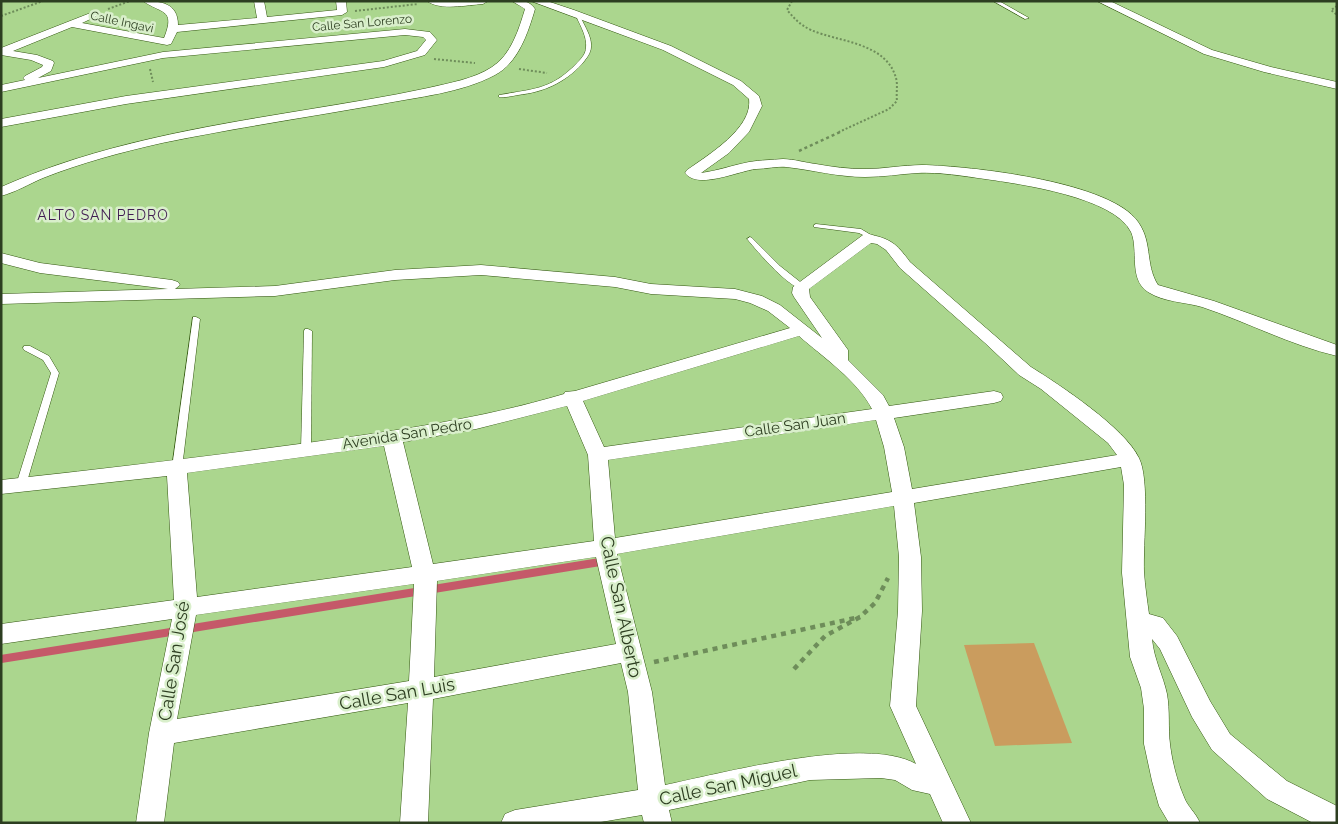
<svg xmlns="http://www.w3.org/2000/svg" width="1338" height="824" font-family="Raleway,sans-serif">
<style>
.green{fill:#ca9c5e}
.lines{fill:none;stroke-linecap:round;stroke-linejoin:round}
.stream{stroke:#c55969;stroke-width:8}
.lane-casing{stroke:#335710;stroke-width:1}
.street-casing{stroke:#335710;stroke-width:1}
.path-far2{stroke:#6e8d5a;stroke-width:2;stroke-dasharray:2 2;stroke-linecap:butt}
.path-far1{stroke:#6e8d5a;stroke-width:2.5;stroke-dasharray:3 3;stroke-linecap:butt}
.path{stroke:#6e8d5a;stroke-width:4.5;stroke-dasharray:5 5;stroke-linecap:butt}
.lane{fill:#fff;fill-rule:evenodd}
.street{fill:#fff;fill-rule:evenodd}
.labels{text-anchor:middle;stroke-width:5;stroke-linejoin:round;paint-order:stroke}
.far-street-label{font-size:12px;fill:#2d3e21;stroke:#d9efcb}
.far-neighbourhood-label{font-size:14px;letter-spacing:1px;fill:#401c52;stroke:#d9efcb}
.street-label{font-size:15px;fill:#2d3e21;stroke:#d9efcb}
.near-street-label{font-size:18px;fill:#2d3e21;stroke:#d9efcb}
</style>
<rect width="100%" height="100%" fill="#abd68e"/>
<polygon class="green" points="1034,643 1072,743 995,746 964,645"/>
<g class="lines">
<g class="stream">
<polyline points="187,629 600,562"/>
<polyline points="1,659 177,631"/>
</g>
<g class="lane-casing">
<g id="lane">
<polygon points="993,1 999,1 1029,18 1025,19"/>
<path d="M578,14L582,15L581,18C585,27 592,37 591,47C591,53 586,59 582,64C564,83 544,92 518,95C512,96 505,98 499,97V95C532,89 551,90 576,64C581,59 586,54 586,47C587,37 581,27 577,18Z"/>
<polygon points="816,224 861,229 876,238 873,240 859,233 814,227 814,225"/>
<path d="M750,237L752,238L780,266L804,285V289C790,290 757,251 748,240L747,239Z"/>
<polygon points="193,317 196,317 200,319 182,468 177,471 172,468"/>
<polygon points="305,329 308,329 312,331 311,450 306,453 301,450 304,331"/>
<polygon points="24,346 30,346 49,356 59,373 26,485 24,487 18,487 16,485 51,373 43,360 24,350 23,348"/>
</g>
</g>
<g class="street-casing">
<g id="street">
<path d="M143,1C161,1 178,3 178,25L257,18L254,1H264L267,17L337,10L336,1H346L347,12L342,15L177,32L171,44L167,45L72,27L13,51L37,55L53,61L54,63L51,71L38,78L163,52L405,29L430,32L437,40L425,55L384,67L126,104L1,127V119L126,96L383,61L417,51L426,40L423,37L405,35L163,58L1,92V85L25,80L23,78L25,76L42,67L43,65L31,60L1,55V48L93,12H99L101,14L82,23L164,38C176,8 161,14 143,1Z"/>
<path d="M427,1H488L483,4C467,5 440,11 427,1Z"/>
<path d="M512,1C522,1 529,0 535,9C528,33 518,63 495,75C461,93 418,97 382,104C309,117 235,128 162,143C122,152 81,163 43,178C29,184 16,192 1,196V187C98,144 201,127 305,110C346,103 387,97 428,88C449,83 474,79 492,67C511,55 519,29 525,9Z"/>
<path d="M531,1H547L574,10L671,46L741,81L759,96L762,106L749,132L729,153L701,173C717,171 733,165 749,162C760,160 772,160 783,159C794,159 806,163 816,164C832,167 849,169 865,169C884,169 903,165 922,165C971,166 1102,181 1135,218C1154,240 1144,263 1158,285L1214,301L1337,345V356C1290,345 1247,322 1202,307C1185,302 1163,302 1148,292C1128,279 1139,250 1131,232C1114,197 1020,184 985,179C963,176 940,172 918,173C900,174 883,177 865,177C838,177 813,170 786,167C777,166 766,169 756,169C738,171 698,190 685,173L687,170C708,155 753,128 749,99L733,85L663,50Z"/>
<polygon points="1097,1 1110,1 1212,50 1271,67 1337,82 1337,89 1264,72 1204,54"/>
<path d="M868,234C891,239 896,243 910,262L1031,367C1060,385 1125,428 1139,458C1150,480 1143,544 1144,572C1145,586 1147,600 1149,614L1163,618L1177,636L1210,701L1230,734L1287,781L1337,806V823H1313L1267,799L1212,750L1192,717L1160,649L1152,639C1154,660 1163,675 1167,694C1170,711 1168,728 1170,744C1172,761 1177,781 1184,797C1187,806 1196,813 1200,823H1169L1159,806L1152,781L1144,744V709L1141,688L1130,657L1122,573L1124,485L1121,467L914,503L921,557L922,611L916,706L971,823H943L930,794L912,790L895,780L881,778L810,780L669,810L672,823H644L642,815L595,823H501L505,814L515,810L638,790L628,692L621,663L433,699L428,823H400L408,703L174,743L164,823H136L149,733L172,619L1,644V624L174,600L167,476L1,494V480C103,469 205,457 307,443C394,431 480,419 564,394L565,392L575,391L790,328L768,311L750,303L735,299L651,294L615,287L481,275L395,280L275,296L1,304V294L168,289L40,273L1,263V253L40,263L172,280L178,282L180,285L175,289L275,286L395,270L481,265L615,277L651,284L735,289L762,296L780,305L822,338L794,297L792,293L793,287L863,235ZM871,243L877,244L886,250L900,268L985,343L1019,375L1041,389L1108,443L1117,455L912,489L904,447L894,418L994,403L1001,401L1003,397L1001,393L994,391L889,406L883,395L848,360V350L810,297L809,289ZM799,336C824,358 857,380 872,409L604,447L583,401ZM567,406L588,455L594,541L433,564L403,442L476,429ZM876,420L884,447L892,492L615,538L608,460ZM384,446L412,567L197,597L187,473ZM894,506L899,557L898,611L890,706L916,764C865,735 724,773 665,785L652,692L617,554ZM596,557L616,644L434,677L437,581ZM414,584L409,681L177,719L196,615Z"/>
</g>
</g>
<g class="path-far2">
<path d="M792,1L787,10C794,18 800,25 811,30C838,42 886,42 896,78C898,85 896,93 897,101L889,109L839,132"/>
<polyline points="1337,6 1331,10 1337,15"/>
<polyline points="108,9 130,1"/>
<polyline points="355,11 418,4"/>
<polyline points="1,16 43,1"/>
<polyline points="434,59 475,63"/>
<polyline points="150,69 153,82"/>
<polyline points="519,69 547,73"/>
</g>
<polyline class="path-far1" points="799,151 842,131"/>
<g class="path">
<polyline points="654,662 860,617"/>
<polyline points="794,669 825,636 860,617 875,603 888,578"/>
</g>
<use href="#lane" class="lane"/>
<use href="#street" class="street"/>
</g>
<g class="labels">
<g class="far-street-label">
<text transform="translate(122 22) rotate(12)" y="4">Calle Ingavi</text>
<text transform="translate(362 23) rotate(-5)" y="4">Calle San Lorenzo</text>
</g>
<g class="far-neighbourhood-label">
<text x="103" y="220">ALTO SAN PEDRO</text>
</g>
<g class="street-label">
<text transform="translate(795 425) rotate(-8)" y="5">Calle San Juan</text>
<text transform="translate(407 434) rotate(-9)" y="5">Avenida San Pedro</text>
</g>
<g class="near-street-label">
<text transform="translate(621 607) rotate(78)" y="6">Calle San Alberto</text>
<text transform="translate(174 661) rotate(-81)" y="6">Calle San José</text>
<text transform="translate(397 694) rotate(-10)" y="6">Calle San Luis</text>
<text transform="translate(728 785) rotate(-12)" y="6">Calle San Miguel</text>
</g>
</g>
<rect width="1338" height="824" fill="none" stroke="#2d3e21" stroke-width="5"/>
</svg>
